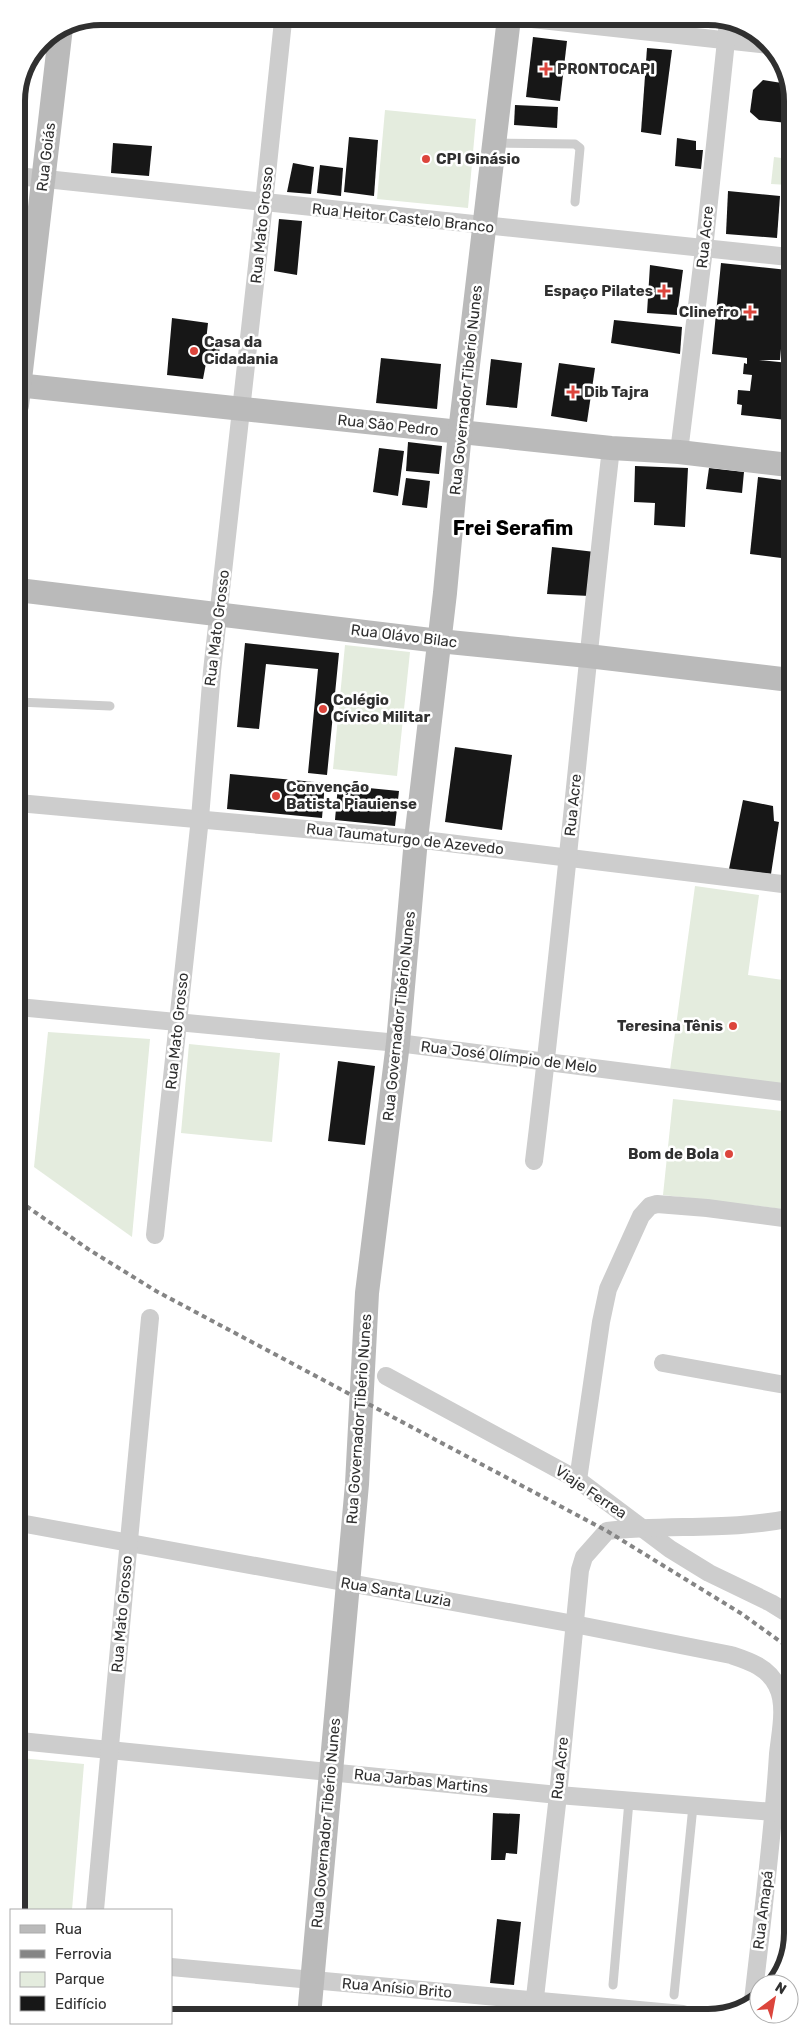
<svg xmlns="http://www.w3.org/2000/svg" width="809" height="2034" font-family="Rubik,sans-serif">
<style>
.green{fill:#e4ecde}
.building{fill:#171717}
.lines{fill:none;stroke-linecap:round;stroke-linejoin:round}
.lane{stroke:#cdcdcd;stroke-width:9}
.street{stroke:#cdcdcd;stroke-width:18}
.secondary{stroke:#bababa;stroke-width:24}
.rail{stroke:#858585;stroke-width:4;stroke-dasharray:5 4;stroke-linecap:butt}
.poi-dot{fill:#dc453c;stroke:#fff;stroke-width:2}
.labels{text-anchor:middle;stroke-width:5;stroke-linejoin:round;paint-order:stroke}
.poi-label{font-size:15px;font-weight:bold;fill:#303030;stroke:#fff;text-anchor:start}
.street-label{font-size:15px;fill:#303030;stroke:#fff}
.district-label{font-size:20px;font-weight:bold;fill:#000;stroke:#fff}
.rim{fill:none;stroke:#303030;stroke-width:6}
</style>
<rect width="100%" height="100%" fill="#fff"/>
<g class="green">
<polygon points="385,110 476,119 468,208 377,199"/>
<polygon points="774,157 789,159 789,185 771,184"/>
<polygon points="345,645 410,652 397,776 333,769"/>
<polygon points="695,886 759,895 748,975 790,981 791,1087 670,1070"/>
<polygon points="48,1032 150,1039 132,1237 34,1167"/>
<polygon points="189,1044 280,1053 272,1142 181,1133"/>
<polygon points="673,1099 791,1112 791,1210 663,1195"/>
<polygon points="20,1758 84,1764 72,1910 21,1910"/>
</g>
<g class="building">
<polygon points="533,37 567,41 560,101 526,97"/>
<polygon points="647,48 672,50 661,135 641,132"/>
<polygon points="763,80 788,84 787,123 759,120 750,112 753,90"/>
<polygon points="515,105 558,107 557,128 514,125"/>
<polygon points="349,137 378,140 374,196 344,192"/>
<polygon points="677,138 696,141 696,150 703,150 701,169 675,166"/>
<polygon points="113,143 152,146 149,176 111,173"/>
<polygon points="293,163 314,167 311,194 287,192"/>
<polygon points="320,165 343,168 341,196 317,193"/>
<polygon points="728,191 780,196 777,238 726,234"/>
<polygon points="279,219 302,221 297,275 274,271"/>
<polygon points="721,263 788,270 780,360 759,360 789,363 786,399 789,399 789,410 787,409 786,420 741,415 742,405 737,404 738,390 750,391 752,375 743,374 744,363 747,364 747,358 712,354"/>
<polygon points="650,265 683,270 677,315 647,313"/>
<polygon points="172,318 208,323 206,341 221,344 217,360 207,358 203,379 167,375"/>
<polygon points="614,320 682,327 680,354 611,343"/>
<polygon points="381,358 441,364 437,409 376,403"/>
<polygon points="491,359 522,363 517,408 486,405"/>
<polygon points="559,363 595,368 587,422 551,416"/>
<polygon points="408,442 442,446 439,474 406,471"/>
<polygon points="379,448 404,451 398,496 373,492"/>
<polygon points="635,466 688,468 685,527 654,525 655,503 634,502"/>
<polygon points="709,468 744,472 742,493 706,489"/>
<polygon points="758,477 789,481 789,559 750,554"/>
<polygon points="406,478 430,481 427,508 402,505"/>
<polygon points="552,547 595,552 590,596 547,594"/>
<polygon points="245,643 339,653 327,775 308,773 318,669 266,664 259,729 237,727"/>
<polygon points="455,747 512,755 502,830 445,822"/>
<polygon points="230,774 325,783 322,818 227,809"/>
<polygon points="338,785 399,791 395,826 335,820"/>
<polygon points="743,800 773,806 774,821 779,822 771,874 729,869"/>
<polygon points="338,1061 375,1066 365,1145 328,1141"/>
<polygon points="19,1369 28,1370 25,1393 19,1392"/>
<polygon points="493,1813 520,1814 517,1854 506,1853 505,1860 491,1860"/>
<polygon points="497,1919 521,1922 514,1985 490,1983"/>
</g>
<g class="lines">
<g class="lane">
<polyline points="496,143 575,144 580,148 575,202"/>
<polyline points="18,702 110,706"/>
<polyline points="613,1985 629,1801"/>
<polyline points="674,1995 693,1806"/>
</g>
<g class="street">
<polyline points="523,18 768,45"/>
<polyline points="17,176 789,257"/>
<polyline points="679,452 704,249 728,22"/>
<polyline points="18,803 416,839 790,885"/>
<polyline points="18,1007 398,1043 791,1093"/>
<path d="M534,1161C563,924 584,685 611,448"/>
<polyline points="155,1235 200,818 212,671 264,203 283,21"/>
<polyline points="663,1363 791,1386"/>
<polyline points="386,1376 578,1480 670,1549 709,1573 771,1603 792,1616"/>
<polyline points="578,1480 601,1322 608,1289 641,1216 650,1206 657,1204 707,1208 791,1219"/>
<path d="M20,1523L574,1624L731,1655C749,1661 768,1667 777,1686C787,1705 780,1734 778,1754C773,1837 762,1919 753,2001"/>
<polyline points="20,1741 558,1795 774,1812 792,1816"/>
<path d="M95,1910C114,1713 130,1515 150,1318"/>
<polyline points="171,1967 683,2014"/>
<path d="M533,2015L558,1795L580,1570L584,1557L607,1531C669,1524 731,1531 792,1518"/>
</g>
<g class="secondary">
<polyline points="17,385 611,448 679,452 789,465"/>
<polyline points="17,405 61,27"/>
<polyline points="18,590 439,641 588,656 790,680"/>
<polyline points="309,2016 357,1484 367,1293 398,1043 416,839 445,593 460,432 509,18"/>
</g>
<polyline class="rail" points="19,1201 88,1249 156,1291 607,1531 742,1614 792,1650"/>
</g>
<g class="poi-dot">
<path d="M543.5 61.5h5v5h5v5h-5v5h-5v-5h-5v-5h5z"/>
<circle cx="426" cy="159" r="5"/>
<path d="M661.5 283.5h5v5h5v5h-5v5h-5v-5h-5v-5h5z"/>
<path d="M747.5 304.5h5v5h5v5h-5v5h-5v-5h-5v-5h5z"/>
<circle cx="194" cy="351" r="5"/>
<path d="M570.5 384.5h5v5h5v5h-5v5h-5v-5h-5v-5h5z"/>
<circle cx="323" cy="709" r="5"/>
<circle cx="276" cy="796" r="5"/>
<circle cx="733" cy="1026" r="5"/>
<circle cx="729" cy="1154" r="5"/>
</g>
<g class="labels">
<g class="poi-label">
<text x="557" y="74">PRONTOCAPI</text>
<text x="436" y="164">CPI Ginásio</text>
<text x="653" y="296" text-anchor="end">Espaço Pilates</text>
<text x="739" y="317" text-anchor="end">Clinefro</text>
<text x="204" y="347">Casa da<tspan x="204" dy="17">Cidadania</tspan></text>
<text x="584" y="397">Dib Tajra</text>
<text x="333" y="705">Colégio<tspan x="333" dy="17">Cívico Militar</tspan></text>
<text x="286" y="792">Convenção<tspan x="286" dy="17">Batista Piauiense</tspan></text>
<text x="723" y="1031" text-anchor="end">Teresina Tênis</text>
<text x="719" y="1159" text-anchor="end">Bom de Bola</text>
</g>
<g class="street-label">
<text transform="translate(46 157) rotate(-83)" y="5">Rua Goiás</text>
<text transform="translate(403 218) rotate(6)" y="5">Rua Heitor Castelo Branco</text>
<text transform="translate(262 225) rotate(-84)" y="5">Rua Mato Grosso</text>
<text transform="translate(705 237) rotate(-84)" y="5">Rua Acre</text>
<text transform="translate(466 390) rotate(-84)" y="5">Rua Governador Tibério Nunes</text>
<text transform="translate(388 425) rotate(6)" y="5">Rua São Pedro</text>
<text transform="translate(217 628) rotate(-83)" y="5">Rua Mato Grosso</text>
<text transform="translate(404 636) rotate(7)" y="5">Rua Olávo Bilac</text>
<text transform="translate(573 805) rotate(-84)" y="5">Rua Acre</text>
<text transform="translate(405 839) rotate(6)" y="5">Rua Taumaturgo de Azevedo</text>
<text transform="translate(399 1016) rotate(-84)" y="5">Rua Governador Tibério Nunes</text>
<text transform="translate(177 1031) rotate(-84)" y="5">Rua Mato Grosso</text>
<text transform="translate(509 1057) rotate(7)" y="5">Rua José Olímpio de Melo</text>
<text transform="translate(359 1419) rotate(-86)" y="5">Rua Governador Tibério Nunes</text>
<text transform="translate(591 1492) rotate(34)" y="5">Viaje Ferrea</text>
<text transform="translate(396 1592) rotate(10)" y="5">Rua Santa Luzia</text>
<text transform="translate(122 1614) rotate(-85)" y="5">Rua Mato Grosso</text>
<text transform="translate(560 1768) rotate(-84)" y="5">Rua Acre</text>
<text transform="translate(421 1781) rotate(6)" y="5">Rua Jarbas Martins</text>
<text transform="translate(326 1823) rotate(-85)" y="5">Rua Governador Tibério Nunes</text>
<text transform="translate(763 1910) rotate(-83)" y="5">Rua Amapá</text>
<text transform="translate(397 1988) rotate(5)" y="5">Rua Anísio Brito</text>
</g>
<g class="district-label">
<text x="513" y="535">Frei Serafim</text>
</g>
</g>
<path d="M0 0H809V2034H0ZM101 25H708A76 76 0 0 1 784 101V1933A76 76 0 0 1 708 2009H101A76 76 0 0 1 25 1933V101A76 76 0 0 1 101 25Z" fill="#fff" fill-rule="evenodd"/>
<path class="rim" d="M101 25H708A76 76 0 0 1 784 101V1933A76 76 0 0 1 708 2009H101A76 76 0 0 1 25 1933V101A76 76 0 0 1 101 25Z"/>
<rect x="10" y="1909" width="162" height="115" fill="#ffffff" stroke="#acacac"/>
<rect x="20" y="1925" width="25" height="8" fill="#bababa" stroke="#acacac"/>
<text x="55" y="1934" font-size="15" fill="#303030">Rua</text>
<rect x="20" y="1950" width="25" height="8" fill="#858585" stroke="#acacac"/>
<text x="55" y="1959" font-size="15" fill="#303030">Ferrovia</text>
<rect x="20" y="1972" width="25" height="15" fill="#e4ecde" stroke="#acacac"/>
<text x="55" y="1984" font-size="15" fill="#303030">Parque</text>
<rect x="20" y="1996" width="25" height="15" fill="#171717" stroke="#acacac"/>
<text x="55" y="2009" font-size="15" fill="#303030">Edifício</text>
<g transform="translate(774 1999) rotate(32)"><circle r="24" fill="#ffffff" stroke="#acacac"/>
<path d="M0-4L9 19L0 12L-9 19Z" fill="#dc453c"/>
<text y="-8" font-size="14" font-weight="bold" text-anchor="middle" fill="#303030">N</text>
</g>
</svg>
